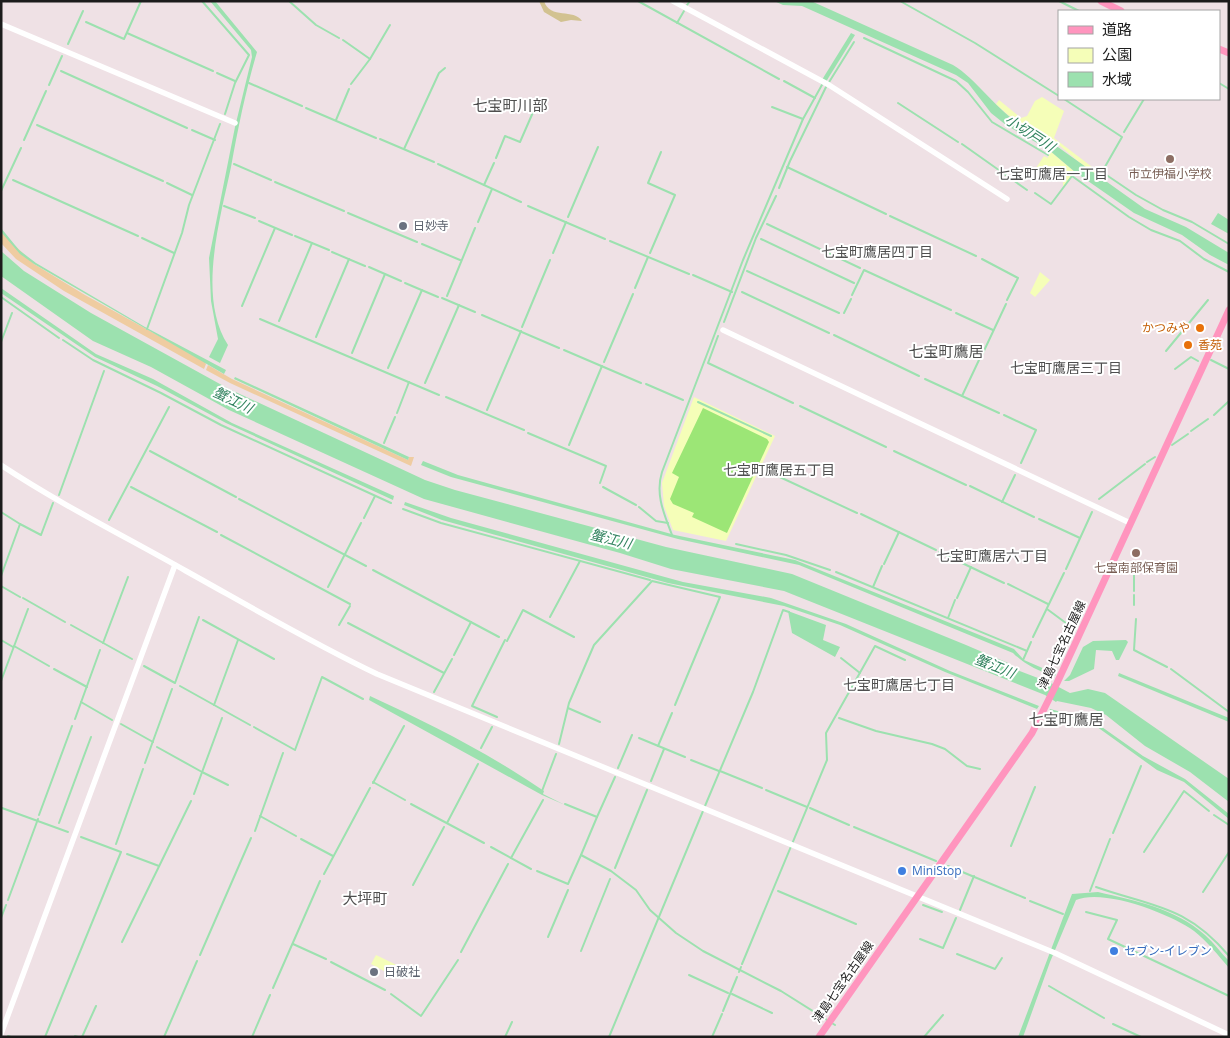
<svg xmlns="http://www.w3.org/2000/svg" width="1230" height="1038" font-family="'Open Sans','Noto Sans JP',sans-serif">
<style>
.grass{fill:#efcca1}
.forest{fill:#d2c291}
.park{fill:#f5feb8}
.pitch{fill:#9ce676}
.water{fill:#9ce1af}
.lines{fill:none;stroke-linecap:round;stroke-linejoin:round}
.stream{stroke:#9ce1af;stroke-width:2}
.minor{stroke:#fff;stroke-width:5.5}
.major{stroke:#ff95be;stroke-width:7}
.education-dot{fill:#8d6e63;stroke:#fff;stroke-width:2}
.worship-dot{fill:#6b7280;stroke:#fff;stroke-width:2}
.food-dot{fill:#e8710a;stroke:#fff;stroke-width:2}
.shop-dot{fill:#3f7fe0;stroke:#fff;stroke-width:2}
.labels{text-anchor:middle;stroke-width:4;stroke-linejoin:round;paint-order:stroke}
.education-label{font-size:12px;fill:#785e54;stroke:#fff}
.worship-label{font-size:12px;fill:#5b616d;stroke:#fff;text-anchor:start}
.food-label{font-size:12px;fill:#c56008;stroke:#fff;text-anchor:end}
.street-label{font-size:12px;fill:#1c1c1c;stroke:#fff}
.shop-label{font-size:12px;fill:#366cbe;stroke:#fff;text-anchor:start}
.water-label{font-size:14px;font-style:italic;fill:#32835f;stroke:#fff}
.neighbourhood-label{font-size:14px;fill:#4f4f4f;stroke:#fff}
.quarter-label{font-size:15px;fill:#4f4f4f;stroke:#fff}
</style>
<rect width="100%" height="100%" fill="#efe1e5"/>
<g class="grass">
<polygon points="1,232 34,264 85,295 204,361 206,364 204,369 64,291 16,259 1,243"/>
<polygon points="208,365 232,379 408,460 409,457 414,457 411,466 230,383 206,370"/>
</g>
<path class="forest" d="M539,1H544C550,20 574,8 582,21L571,20L561,22L544,12Z"/>
<g class="park">
<polygon points="1042,97 1064,111 1054,138 1100,173 1097,177 1060,146 1038,131 1030,129 1008,115 996,104 999,100 1021,118 1027,116 1035,101"/>
<polygon points="1049,150 1075,172 1063,187 1063,182 1059,177 1050,179 1034,171 1044,156 1048,158"/>
<polygon points="1040,272 1050,280 1035,297 1030,293"/>
<polygon points="694,397 775,436 726,541 673,530 664,506 662,483"/>
<polygon points="376,955 407,970 397,978 371,964"/>
</g>
<polygon class="pitch" points="703,408 767,439 769,442 727,533 692,517 694,513 673,504 670,499 679,477 672,473"/>
<g class="water">
<path d="M210,1H215L257,52C246,89 238,128 231,167C220,220 197,297 228,345L220,363L209,357L218,339L211,301L209,258L235,127L252,57L251,50Z"/>
<path d="M774,1H811L953,65C983,83 1005,126 1040,131L1041,135L1145,209L1186,227L1229,253V265L1210,255L1182,235L1134,213L1075,172L1049,150L1006,125L991,113L968,83L956,75L802,6L783,5Z"/>
<polygon points="851,33 855,35 824,85 820,83"/>
<polygon points="1218,213 1229,220 1229,234 1211,224"/>
<polygon points="1,228 19,250 36,263 145,327 226,370 224,374 34,264 20,254 1,232"/>
<polygon points="1,251 24,271 91,313 229,389 425,480 455,490 666,547 792,574 966,645 1008,663 1017,670 1051,683 1070,693 1088,689 1105,693 1229,779 1229,802 1190,772 1145,746 1106,715 1091,708 1057,701 1056,702 1045,695 784,591 671,569 620,553 424,499 229,410 151,367 93,341 1,276"/>
<polygon points="1,288 96,354 153,379 232,423 394,496 393,500 226,423 157,386 95,357 1,293"/>
<polygon points="235,377 409,457 408,460 234,379"/>
<path d="M423,461L458,475L675,535L795,560L1014,649L1024,660L1047,670L1057,671L1055,676C1038,671 1025,665 1013,653L799,565L678,539L451,477L421,465Z"/>
<polygon points="405,502 451,518 683,582 771,598 846,624 950,671 1039,706 1037,709 945,672 840,625 784,606 668,583 442,520 404,505"/>
<polygon points="788,611 826,625 823,640 840,647 835,657 792,633"/>
<polygon points="1126,640 1128,642 1119,660 1116,660 1112,651 1096,650 1094,669 1069,681 1064,681 1070,675 1083,647 1093,641"/>
<polygon points="1119,673 1229,718 1229,722 1118,676"/>
<path d="M370,696C429,723 490,754 544,791L543,794L565,805L542,795L369,700Z"/>
<polygon points="1050,709 1092,720 1143,756 1185,779 1229,814 1229,819 1184,782 1157,770 1093,724 1049,712"/>
<path d="M1098,892C1136,901 1175,908 1205,935C1214,943 1221,953 1229,961V968C1218,955 1207,941 1194,931C1171,914 1104,888 1076,900L1050,962L1023,1037H1018L1072,894Z"/>
</g>
<g class="lines">
<g class="stream">
<polyline points="202,1 249,55 235,83 225,114"/>
<polyline points="289,1 316,25 339,38"/>
<polyline points="638,1 779,79"/>
<polyline points="900,1 975,43 1059,96"/>
<polyline points="1059,1 1079,11"/>
<polyline points="687,5 690,1"/>
<polyline points="86,22 124,39 141,1"/>
<polyline points="677,23 684,11"/>
<polyline points="127,33 213,71"/>
<polyline points="864,38 956,81 968,92 992,122 1048,155"/>
<polyline points="343,40 370,59 351,84"/>
<polyline points="68,44 83,11"/>
<polyline points="370,59 390,25"/>
<polyline points="61,71 187,128"/>
<polyline points="217,73 235,81"/>
<polyline points="784,81 815,98"/>
<polyline points="249,83 302,106"/>
<polyline points="1219,83 1229,89"/>
<polyline points="49,85 62,56"/>
<polyline points="1064,99 1122,137 1102,172 1136,195 1163,210 1192,222 1229,244"/>
<polyline points="898,103 958,142"/>
<polyline points="772,107 803,119"/>
<polyline points="306,108 376,138"/>
<polyline points="336,120 349,89"/>
<polyline points="37,125 163,181"/>
<polyline points="192,130 215,140"/>
<polyline points="1124,132 1144,99"/>
<polyline points="380,139 434,162"/>
<polyline points="24,140 46,91"/>
<polyline points="962,144 1027,190"/>
<polyline points="404,149 439,73 445,68"/>
<polyline points="496,158 505,136 520,142 534,110"/>
<polyline points="234,164 271,180"/>
<polyline points="438,164 521,202"/>
<polyline points="787,167 886,214"/>
<polyline points="13,180 138,236"/>
<polyline points="275,182 344,211"/>
<polyline points="167,183 192,195"/>
<polyline points="484,185 494,163"/>
<polyline points="779,188 790,161 826,87 854,42"/>
<polyline points="1,191 21,148"/>
<polyline points="1035,193 1051,204 1072,176 1129,217 1151,230 1180,241 1204,259 1229,272"/>
<polyline points="224,206 255,218"/>
<polyline points="528,206 605,239"/>
<polyline points="348,213 417,242"/>
<polyline points="890,216 976,256"/>
<polyline points="568,217 598,147"/>
<polyline points="259,221 292,235"/>
<polyline points="478,222 492,189"/>
<polyline points="767,224 860,268"/>
<polyline points="295,236 329,250"/>
<polyline points="142,238 174,253"/>
<polyline points="761,239 854,283"/>
<polyline points="610,241 689,274"/>
<polyline points="422,244 460,260"/>
<polyline points="332,252 365,266"/>
<polyline points="553,253 566,222"/>
<polyline points="650,253 675,195 648,183 661,152"/>
<polyline points="982,259 1018,278 1007,300"/>
<polyline points="369,267 401,281"/>
<polyline points="747,271 839,313"/>
<polyline points="693,275 732,292"/>
<polyline points="405,283 438,297"/>
<polyline points="635,288 648,257"/>
<polyline points="742,292 829,333"/>
<polyline points="852,295 864,270 951,310"/>
<polyline points="447,296 475,228"/>
<polyline points="1,297 59,338"/>
<polyline points="442,298 475,312"/>
<polyline points="242,306 275,228"/>
<polyline points="844,313 851,299"/>
<polyline points="956,313 993,330"/>
<polyline points="482,315 559,348"/>
<polyline points="260,319 439,395"/>
<polyline points="279,321 312,243"/>
<polyline points="724,322 756,238 776,196"/>
<polyline points="522,327 550,260"/>
<polyline points="147,329 182,233 189,205 220,124"/>
<polyline points="834,335 919,376"/>
<polyline points="718,336 708,363 793,403"/>
<polyline points="316,337 349,259"/>
<polyline points="63,340 93,360 161,393 221,425 391,503"/>
<polyline points="1,342 12,313"/>
<polyline points="564,350 641,383"/>
<polyline points="1166,351 1208,300"/>
<polyline points="352,353 385,274"/>
<polyline points="982,355 1006,304"/>
<polyline points="1211,360 1229,369"/>
<polyline points="604,362 633,294"/>
<polyline points="388,368 422,290"/>
<polyline points="1175,369 1191,357 1198,361"/>
<polyline points="925,379 999,413"/>
<polyline points="425,383 459,305"/>
<polyline points="646,384 683,400"/>
<polyline points="962,396 979,360"/>
<polyline points="446,397 524,430"/>
<polyline points="698,402 771,436"/>
<polyline points="800,406 886,447"/>
<polyline points="487,410 521,331"/>
<polyline points="397,413 409,382"/>
<polyline points="1004,415 1036,430 1021,463"/>
<polyline points="1214,415 1229,401"/>
<polyline points="1191,431 1208,419"/>
<polyline points="528,433 606,466 600,483"/>
<polyline points="384,443 395,417"/>
<polyline points="569,445 602,366"/>
<polyline points="1172,445 1188,434"/>
<polyline points="150,451 236,497"/>
<polyline points="894,451 966,485"/>
<polyline points="1147,462 1155,457"/>
<polyline points="769,472 857,513"/>
<polyline points="970,486 1034,517"/>
<polyline points="131,487 217,532"/>
<polyline points="603,487 636,505"/>
<polyline points="59,495 104,371"/>
<polyline points="239,499 366,566"/>
<polyline points="1099,499 1145,464"/>
<polyline points="1002,502 1015,475"/>
<polyline points="639,507 656,521 668,523"/>
<polyline points="403,509 441,523 650,580"/>
<polyline points="1,512 20,524"/>
<polyline points="861,514 936,550"/>
<polyline points="364,518 375,496"/>
<polyline points="1039,519 1080,538"/>
<polyline points="109,520 169,407"/>
<polyline points="221,535 350,604"/>
<path d="M672,535C664,514 655,494 662,472L743,260L803,119L823,83"/>
<polyline points="736,544 786,555 830,570"/>
<polyline points="939,552 1004,583"/>
<polyline points="884,564 899,532"/>
<polyline points="1066,569 1092,512"/>
<polyline points="373,570 499,637"/>
<polyline points="836,572 1027,651"/>
<polyline points="1134,575 1134,591"/>
<polyline points="1,576 20,524 41,535 53,503"/>
<polyline points="1008,584 1048,604"/>
<polyline points="1,586 20,597"/>
<polyline points="328,587 361,523"/>
<polyline points="873,587 882,566"/>
<polyline points="23,598 65,622"/>
<polyline points="957,598 971,567"/>
<polyline points="1134,605 1134,595"/>
<polyline points="1047,609 1074,629"/>
<polyline points="550,617 580,561"/>
<polyline points="948,618 955,600"/>
<polyline points="1136,619 1134,650 1167,667"/>
<polyline points="203,620 274,659"/>
<polyline points="348,623 444,673"/>
<polyline points="71,625 132,659"/>
<polyline points="339,625 350,606"/>
<polyline points="1033,637 1064,573"/>
<polyline points="1,640 13,647"/>
<polyline points="507,641 523,610 574,637"/>
<polyline points="103,643 128,577"/>
<polyline points="14,646 49,666"/>
<polyline points="454,655 471,622"/>
<polyline points="841,658 860,673"/>
<polyline points="1023,660 1031,642"/>
<polyline points="144,666 175,683 199,617"/>
<polyline points="54,669 87,687"/>
<polyline points="1171,669 1229,712"/>
<polyline points="1,681 28,609"/>
<polyline points="180,686 250,725"/>
<polyline points="434,692 452,659"/>
<polyline points="81,702 112,720"/>
<polyline points="214,705 238,640"/>
<polyline points="568,708 600,722"/>
<polyline points="497,717 472,706 505,640"/>
<polyline points="839,718 876,731 932,744 945,749 967,766 980,769"/>
<polyline points="75,719 100,650"/>
<polyline points="121,724 153,742"/>
<polyline points="254,727 295,750 322,677 363,699"/>
<polyline points="639,738 685,757"/>
<polyline points="559,744 569,703 594,645 652,581 720,597 675,705"/>
<polyline points="658,746 672,713"/>
<polyline points="157,747 202,772"/>
<polyline points="481,748 492,727"/>
<polyline points="691,760 719,771"/>
<polyline points="145,763 172,689"/>
<polyline points="618,768 632,735"/>
<polyline points="720,771 762,788"/>
<polyline points="202,772 228,785"/>
<polyline points="651,781 664,749"/>
<polyline points="373,782 405,800"/>
<polyline points="373,783 404,726"/>
<polyline points="766,790 807,807"/>
<polyline points="542,791 556,754"/>
<polyline points="194,794 222,718"/>
<polyline points="411,804 484,843"/>
<polyline points="565,804 597,817 581,855 611,871 636,890 650,910 676,933 703,951 781,991 835,1025"/>
<polyline points="705,806 753,692 783,610 789,612"/>
<polyline points="2,808 68,832"/>
<polyline points="810,808 849,825"/>
<polyline points="39,815 72,726"/>
<polyline points="1214,815 1229,825"/>
<polyline points="260,816 296,836"/>
<polyline points="597,817 615,777"/>
<polyline points="59,823 91,737"/>
<polyline points="447,823 478,764"/>
<polyline points="854,827 936,861"/>
<polyline points="255,831 283,753"/>
<polyline points="1113,833 1141,766"/>
<polyline points="301,839 333,856"/>
<polyline points="116,844 143,769"/>
<polyline points="1011,846 1035,787"/>
<polyline points="491,847 531,869"/>
<polyline points="1144,852 1184,791 1209,811"/>
<polyline points="127,854 159,866"/>
<polyline points="511,858 543,800"/>
<polyline points="948,866 1025,898"/>
<polyline points="615,868 647,790"/>
<polyline points="537,871 568,884 581,855"/>
<polyline points="324,874 370,788"/>
<polyline points="413,885 444,827"/>
<path d="M1096,887C1153,907 1186,905 1229,956"/>
<polyline points="778,891 856,924"/>
<polyline points="1090,891 1110,839"/>
<polyline points="1203,892 1229,852"/>
<polyline points="8,900 38,819"/>
<polyline points="1030,901 1063,914"/>
<polyline points="923,905 942,912"/>
<polyline points="960,910 974,876"/>
<polyline points="1086,912 1117,920 1108,939 1229,996"/>
<polyline points="1,918 6,905"/>
<polyline points="548,937 568,890"/>
<polyline points="920,939 943,948 956,918"/>
<polyline points="122,942 191,801"/>
<polyline points="293,944 326,959"/>
<polyline points="581,951 610,879"/>
<polyline points="461,952 508,864"/>
<polyline points="957,954 995,969 1002,958"/>
<polyline points="200,955 251,838"/>
<polyline points="331,962 385,990"/>
<polyline points="742,964 827,760 826,733 875,646 905,660"/>
<polyline points="739,972 741,967"/>
<polyline points="689,975 728,993"/>
<polyline points="1049,986 1104,1018"/>
<polyline points="273,988 320,881"/>
<polyline points="391,994 421,1016 458,960"/>
<polyline points="732,994 772,1013"/>
<polyline points="723,1011 737,977"/>
<polyline points="1113,1024 1141,1037"/>
<polyline points="8,1036 11,1037"/>
<polyline points="75,1036 78,1037"/>
<polyline points="45,1037 121,852 81,837"/>
<polyline points="82,1037 96,1006"/>
<polyline points="164,1037 197,961"/>
<polyline points="252,1037 270,995"/>
<polyline points="505,1037 512,1022"/>
<polyline points="609,1037 703,811"/>
<polyline points="712,1037 722,1014"/>
<polyline points="924,1037 943,1015"/>
</g>
<g class="minor">
<polyline points="673,1 829,85 1007,199"/>
<polyline points="1,24 235,123"/>
<polyline points="723,330 1130,523"/>
<path d="M1,465C60,504 124,536 186,571C249,606 312,643 377,674L1055,953L1229,1035"/>
<polyline points="1,1034 175,565"/>
</g>
<g class="major">
<polyline points="1101,1 1121,11"/>
<polyline points="1219,49 1229,53"/>
<polyline points="819,1037 1032,733 1057,683 1229,310"/>
</g>
</g>
<g class="education-dot">
<circle cx="1170" cy="159" r="5"/>
<circle cx="1136" cy="553" r="5"/>
</g>
<g class="worship-dot">
<circle cx="403" cy="226" r="5"/>
<circle cx="374" cy="972" r="5"/>
</g>
<g class="food-dot">
<circle cx="1200" cy="328" r="5"/>
<circle cx="1188" cy="345" r="5"/>
</g>
<g class="shop-dot">
<circle cx="902" cy="871" r="5"/>
<circle cx="1114" cy="951" r="5"/>
</g>
<g class="labels">
<g class="education-label">
<text x="1170" y="178">市立伊福小学校</text>
<text x="1136" y="572">七宝南部保育園</text>
</g>
<g class="worship-label">
<text x="413" y="230">日妙寺</text>
<text x="384" y="976">日破社</text>
</g>
<g class="food-label">
<text x="1190" y="332">かつみや</text>
<text x="1198" y="349" text-anchor="start">香苑</text>
</g>
<g class="street-label">
<text transform="translate(1062 645) rotate(-65)" y="4">津島七宝名古屋線</text>
<text transform="translate(843 982) rotate(-55)" y="4">津島七宝名古屋線</text>
</g>
<g class="shop-label">
<text x="912" y="875">MiniStop</text>
<text x="1124" y="955">セブン-イレブン</text>
</g>
<g class="water-label">
<text transform="translate(1030 133) rotate(33)" y="5">小切戸川</text>
<text transform="translate(233 400) rotate(26)" y="5">蟹江川</text>
<text transform="translate(611 539) rotate(14)" y="5">蟹江川</text>
<text transform="translate(995 666) rotate(22)" y="5">蟹江川</text>
</g>
<g class="neighbourhood-label">
<text x="1052" y="179">七宝町鷹居一丁目</text>
<text x="877" y="257">七宝町鷹居四丁目</text>
<text x="1066" y="373">七宝町鷹居三丁目</text>
<text x="779" y="475">七宝町鷹居五丁目</text>
<text x="992" y="561">七宝町鷹居六丁目</text>
<text x="899" y="690">七宝町鷹居七丁目</text>
</g>
<g class="quarter-label">
<text x="510" y="111">七宝町川部</text>
<text x="946" y="357">七宝町鷹居</text>
<text x="1066" y="725">七宝町鷹居</text>
<text x="365" y="904">大坪町</text>
</g>
</g>
<rect width="1230" height="1038" fill="none" stroke="#1c1c1c" stroke-width="5"/>
<rect x="1058" y="10" width="162" height="90" fill="#ffffff" stroke="#a4a4a4"/>
<rect x="1068" y="26" width="25" height="8" fill="#ff95be" stroke="#a4a4a4"/>
<text x="1102" y="35" font-size="15" fill="#1c1c1c">道路</text>
<rect x="1068" y="48" width="25" height="15" fill="#f5feb8" stroke="#a4a4a4"/>
<text x="1102" y="60" font-size="15" fill="#1c1c1c">公園</text>
<rect x="1068" y="72" width="25" height="15" fill="#9ce1af" stroke="#a4a4a4"/>
<text x="1102" y="85" font-size="15" fill="#1c1c1c">水域</text>
</svg>
